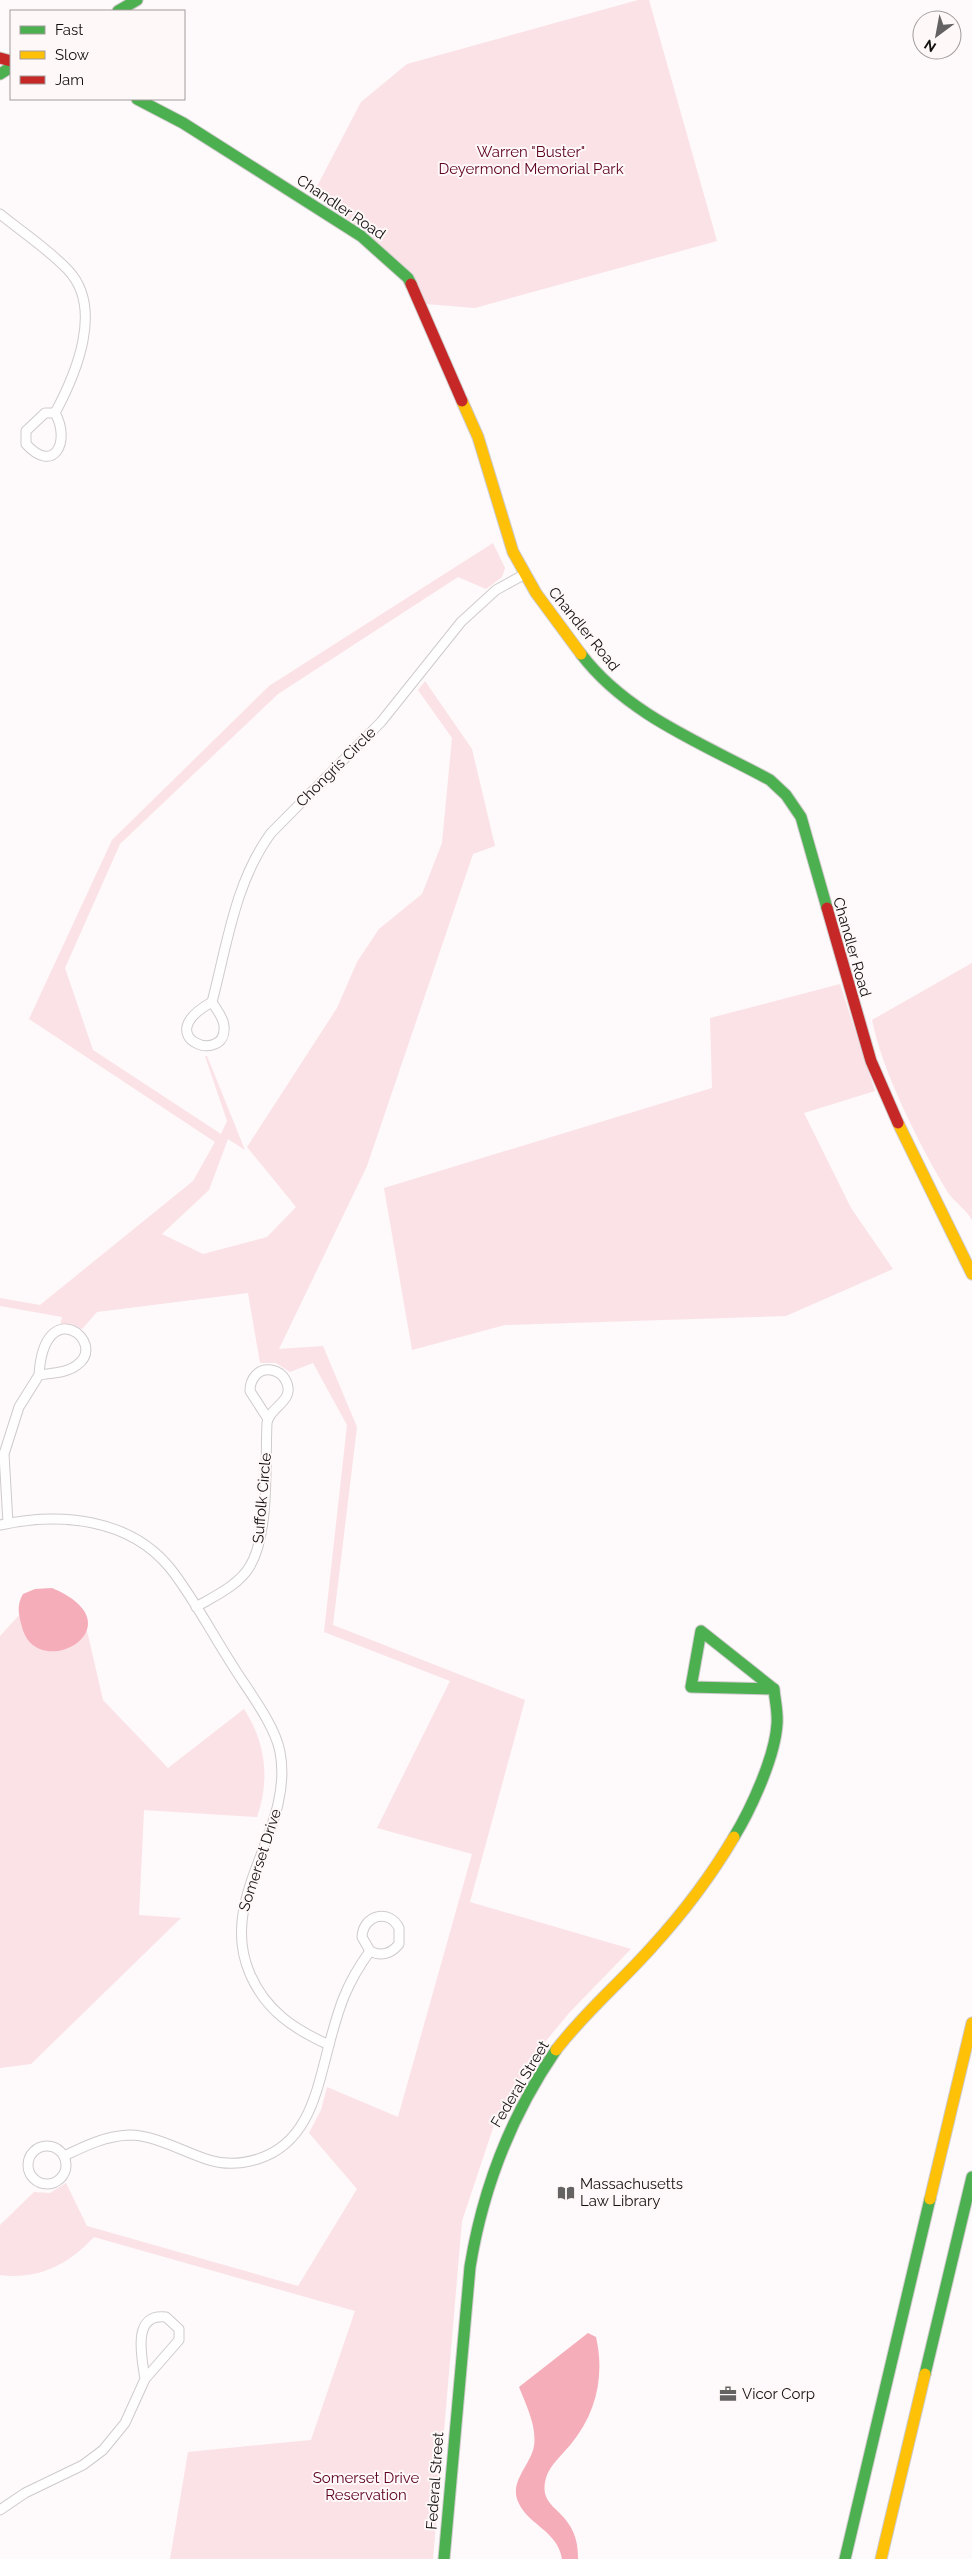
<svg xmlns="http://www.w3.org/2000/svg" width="972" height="2559" font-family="Raleway,sans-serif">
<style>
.green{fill:#fbe2e6}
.water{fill:#f5adb9}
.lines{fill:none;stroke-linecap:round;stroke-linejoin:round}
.street-casing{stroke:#cfcbcc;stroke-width:11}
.fast-casing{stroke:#cfcbcc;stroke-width:13}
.slow-casing{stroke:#cfcbcc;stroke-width:13}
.jam-casing{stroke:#cfcbcc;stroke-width:13}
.street{stroke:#fffefe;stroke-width:9}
.fast{stroke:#4caf50;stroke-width:11}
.slow{stroke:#ffc107;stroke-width:11}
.jam{stroke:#c62828;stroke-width:11}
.labels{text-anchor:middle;stroke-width:4;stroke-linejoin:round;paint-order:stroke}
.park-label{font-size:15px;fill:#5d0021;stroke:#fff8f9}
.street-label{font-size:15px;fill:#131111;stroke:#fff8f9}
.poi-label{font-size:15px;fill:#131111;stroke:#fff8f9;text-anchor:start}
</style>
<rect width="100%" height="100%" fill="#fef9fa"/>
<g class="green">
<polygon points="638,0 649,0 717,241 475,308 426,304 380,244 313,194 361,102 407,64"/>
<path d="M493,543L505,568L502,577L486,589L458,577L278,694L120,844L65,968L93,1050L221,1134L227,1121L205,1056H207L245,1150L228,1139L209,1190L162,1234L203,1254L267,1237L296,1207L247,1147L337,1008L357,962L379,929L422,894L442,843L452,738L418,690L425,681L472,749L495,846L473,854L367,1166L279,1349L323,1346L357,1427L333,1625L525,1700L470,1902L631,1949L569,2013L541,2047L516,2087L494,2125L462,2221L433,2559H170L188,2452L311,2440L355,2311L94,2237C69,2264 39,2280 0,2275V2225L34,2192L50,2193L66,2183L87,2226L298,2286L357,2189L309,2133L321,2110L327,2087L398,2117L472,1854L377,1828L450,1681L324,1632L347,1425L313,1363L290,1372L276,1363H260L248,1293L97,1312L82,1329L72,1324L60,1325L62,1317L0,1306V1298L40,1305L193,1181L215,1142L29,1019L112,840L269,686Z"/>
<path d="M972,963V1220C966,1209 954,1202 947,1191C920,1146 882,1071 872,1020Z"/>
<polygon points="840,984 875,1091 804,1113 851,1208 893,1269 786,1316 505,1325 412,1350 384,1188 712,1088 710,1018"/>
<path d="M44,1588L82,1609L103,1700L168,1768L244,1709C266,1743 270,1780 257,1817L144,1810L139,1915L181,1918L31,2064L0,2068V1636Z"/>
</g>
<g class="water">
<path d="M52,1588C142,1626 37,1685 22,1627C19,1615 16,1606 23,1594L35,1589Z"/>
<path d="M588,2333L596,2337C605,2376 596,2414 571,2444C563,2454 549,2466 546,2478C539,2503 558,2507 568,2523C576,2534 578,2546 578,2559H562C557,2529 526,2525 517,2499C511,2480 531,2464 534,2446C537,2426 526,2405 519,2387Z"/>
</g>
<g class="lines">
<g class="street-casing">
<g id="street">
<path d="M0,214C22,232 48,249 68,270C104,308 76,374 55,413"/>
<path d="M45,413H55C71,441 54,475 26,444V431Z"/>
<path d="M212,1002C216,1009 224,1018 224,1026C228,1066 147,1038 212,1002C227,945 235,882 271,833L381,722L461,622L496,590L525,574"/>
<path d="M8,1523L4,1454L19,1407L39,1375C51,1373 67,1373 77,1365C109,1342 44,1292 39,1375"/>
<path d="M0,1525C60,1512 129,1518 170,1568C193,1597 211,1632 231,1663C246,1688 275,1724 280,1752C295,1830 216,1896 250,1974C266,2011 294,2029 329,2045C317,2090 309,2143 258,2159C242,2164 225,2165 209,2160C183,2152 156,2135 129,2135C105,2136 85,2146 64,2156"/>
<path d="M196,1607C215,1596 239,1585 250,1566C270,1532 265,1463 267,1423C269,1407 296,1401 286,1381C283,1375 278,1371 271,1370C258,1368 250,1379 250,1391L268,1419"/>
<path d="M329,2045C339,2007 346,1984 370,1951C381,1957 391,1954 399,1944V1928C389,1908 363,1915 362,1937L370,1951"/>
<circle cx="47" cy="2165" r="19"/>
<path d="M0,2510L25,2493L83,2465L103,2450L125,2423L145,2379L179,2340V2329L166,2317C131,2313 142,2358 145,2379"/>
</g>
</g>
<g class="fast-casing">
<g id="fast">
<polyline points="118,11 137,0"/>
<polyline points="0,74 11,67"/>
<polyline points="137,99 183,123 361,236 408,278 411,284"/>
<path d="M581,654C627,715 704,744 770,780L786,795L801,817L827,908"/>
<path d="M734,1837C751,1809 775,1757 777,1724C778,1712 775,1701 774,1689L691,1687L701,1631L774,1689"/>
<polyline points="925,2374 972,2177"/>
<path d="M444,2559L470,2267C483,2187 510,2117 556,2050"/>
<polyline points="845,2559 930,2199"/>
</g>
</g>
<g class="slow-casing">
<g id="slow">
<polyline points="462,401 478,437 513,552 536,593 581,654"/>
<polyline points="898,1123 972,1274"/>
<path d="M556,2050C585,2012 621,1982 652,1947C683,1913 711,1876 734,1837"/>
<polyline points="930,2199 972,2023"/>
<polyline points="881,2559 925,2374"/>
</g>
</g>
<g class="jam-casing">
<g id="jam">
<polyline points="0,58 11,61"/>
<polyline points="411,284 462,401"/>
<polyline points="827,908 871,1061 898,1123"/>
</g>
</g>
<use href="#street" class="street"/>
<use href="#fast" class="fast"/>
<use href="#slow" class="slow"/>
<use href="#jam" class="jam"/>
</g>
<defs>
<g id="library-bare" transform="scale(1.35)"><path d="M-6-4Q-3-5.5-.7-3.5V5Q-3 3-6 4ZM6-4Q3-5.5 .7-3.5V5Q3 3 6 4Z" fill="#656263" stroke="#fff8f9" stroke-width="2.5" paint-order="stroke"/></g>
<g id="office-bare" transform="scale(1.35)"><path d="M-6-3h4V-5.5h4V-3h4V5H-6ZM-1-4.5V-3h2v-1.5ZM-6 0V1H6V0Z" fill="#656263" stroke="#fff8f9" stroke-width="2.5" paint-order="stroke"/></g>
</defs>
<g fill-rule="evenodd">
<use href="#library-bare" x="566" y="2193"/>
<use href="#office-bare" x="728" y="2394"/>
</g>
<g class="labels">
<g class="park-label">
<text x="531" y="157">Warren "Buster"<tspan x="531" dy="17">Deyermond Memorial Park</tspan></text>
<text x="366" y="2483">Somerset Drive<tspan x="366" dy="17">Reservation</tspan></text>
</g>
<g class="street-label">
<text transform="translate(341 207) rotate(34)" y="5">Chandler Road</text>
<text transform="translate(584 629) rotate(51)" y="5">Chandler Road</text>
<text transform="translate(336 767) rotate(-45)" y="5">Chongris Circle</text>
<text transform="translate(852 947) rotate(74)" y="5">Chandler Road</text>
<text transform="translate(262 1498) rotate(-85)" y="5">Suffolk Circle</text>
<text transform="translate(260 1860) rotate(-72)" y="5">Somerset Drive</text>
<text transform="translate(520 2084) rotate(-59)" y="5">Federal Street</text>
<text transform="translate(435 2481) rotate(-86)" y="5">Federal Street</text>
</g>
<g class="poi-label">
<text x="580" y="2189">Massachusetts<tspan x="580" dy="17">Law Library</tspan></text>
<text x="742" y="2399">Vicor Corp</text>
</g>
</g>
<rect x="10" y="10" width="175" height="90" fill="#fff8f9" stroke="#a19c9c"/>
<rect x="20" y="26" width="25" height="8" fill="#4caf50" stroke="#a19c9c"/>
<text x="55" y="35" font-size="15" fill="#131111">Fast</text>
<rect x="20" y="51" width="25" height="8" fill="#ffc107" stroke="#a19c9c"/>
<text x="55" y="60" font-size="15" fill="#131111">Slow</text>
<rect x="20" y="76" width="25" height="8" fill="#c62828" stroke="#a19c9c"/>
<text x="55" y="85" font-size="15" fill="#131111">Jam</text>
<g transform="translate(937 35) rotate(212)"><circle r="24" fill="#fff8f9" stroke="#a19c9c"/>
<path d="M0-4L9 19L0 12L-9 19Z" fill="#656263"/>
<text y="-8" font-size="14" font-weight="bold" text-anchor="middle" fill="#131111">N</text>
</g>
</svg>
